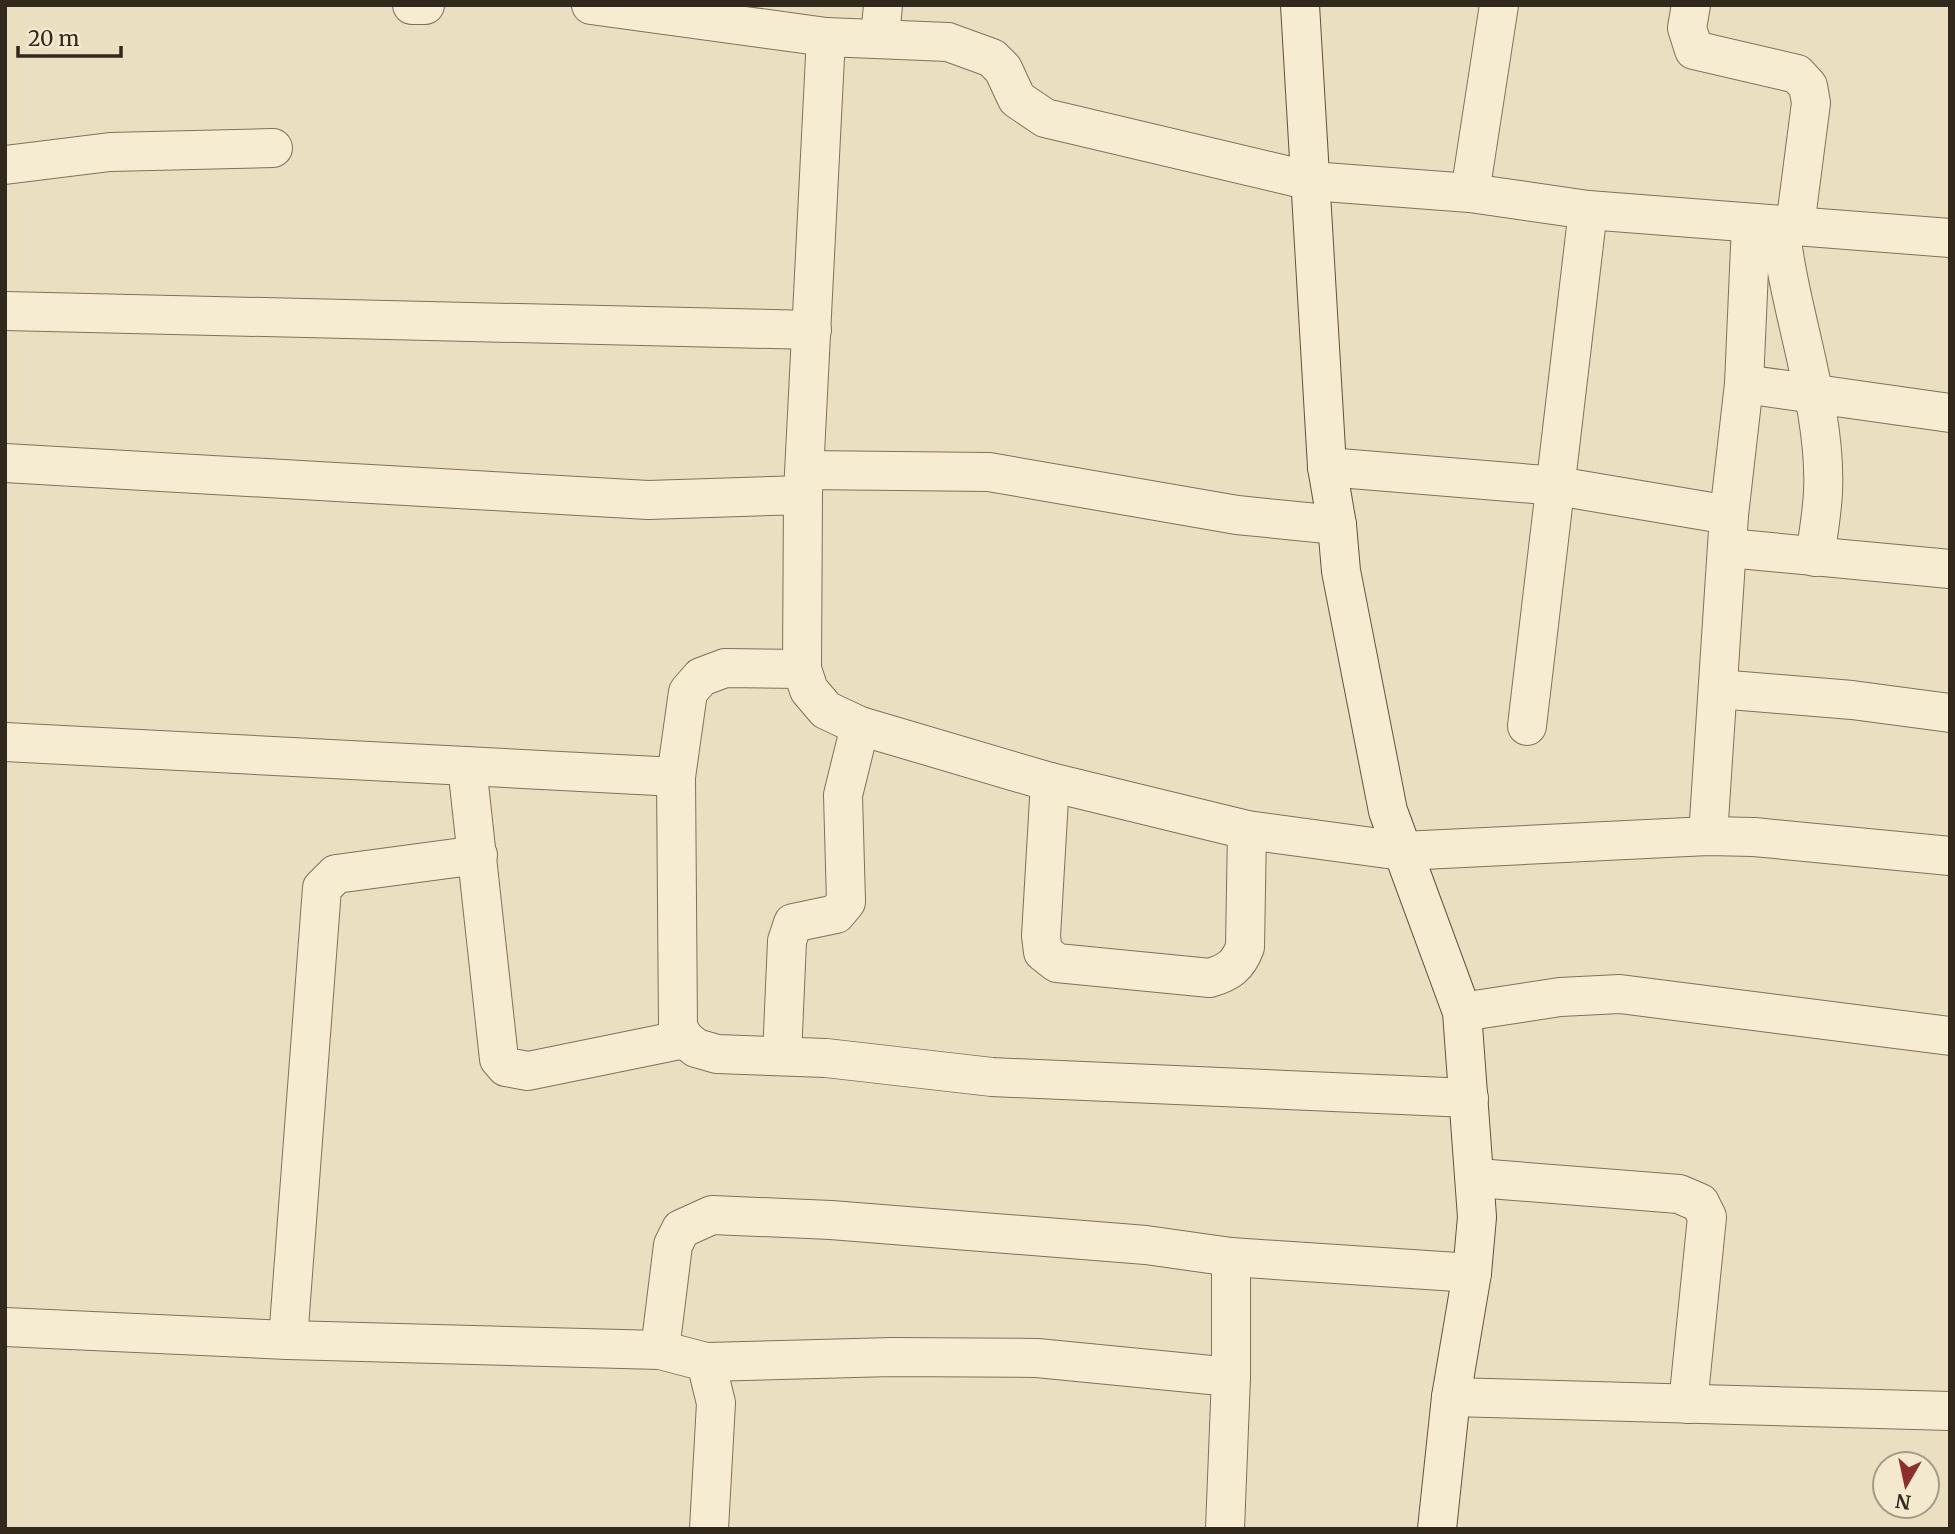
<svg xmlns="http://www.w3.org/2000/svg" width="1955" height="1534" font-family="Merriweather,serif">
<style>
.lines{fill:none;stroke-linecap:round;stroke-linejoin:round}
.street-casing{stroke:#827059;stroke-width:40}
.secondary-casing{stroke:#64513c;stroke-width:40}
.street{stroke:#f6ecd2;stroke-width:38}
.secondary{stroke:#f6ecd2;stroke-width:38}
</style>
<rect width="100%" height="100%" fill="#eadfc0"/>
<g class="lines">
<g class="street-casing">
<g id="street">
<polyline points="412,5 425,5"/>
<polyline points="591,5 826,37 948,42 992,58 1003,69 1017,99 1045,118 1311,181 1470,193 1588,210 1950,238"/>
<polyline points="1691,5 1687,28 1694,50 1797,74 1808,86 1811,103 1795,226"/>
<polyline points="880,38 883,5"/>
<polyline points="5,165 110,152 273,148"/>
<polyline points="1470,193 1499,5"/>
<path d="M1780,225C1789,313 1827,406 1823,492C1822,514 1818,535 1815,557"/>
<polyline points="5,311 812,330"/>
<polyline points="1744,384 1950,413"/>
<polyline points="5,463 648,500 803,495 802,669 809,690 826,710 860,726 1050,782 1247,830 1402,851 1708,836 1754,837 1950,856"/>
<polyline points="1327,467 1557,486 1729,515"/>
<polyline points="805,470 989,472 1237,515 1337,525"/>
<polyline points="803,493 826,37"/>
<polyline points="1728,548 1950,569"/>
<polyline points="802,669 725,668 701,677 688,692 676,777 678,1028 685,1039 696,1048 717,1054 826,1058 992,1077 1469,1098"/>
<polyline points="1718,689 1852,700 1950,713"/>
<polyline points="1527,726 1588,210"/>
<polyline points="5,742 676,777"/>
<polyline points="467,766 499,1059 506,1067 528,1071 685,1039"/>
<path d="M1050,782L1041,936L1043,952L1057,963L1210,978C1229,972 1238,966 1245,947L1247,830"/>
<polyline points="1708,836 1729,515 1744,384 1751,224"/>
<polyline points="1462,1012 1560,997 1620,994 1950,1036"/>
<polyline points="782,1056 787,941 793,923 836,914 846,902 843,795 860,726"/>
<polyline points="1477,1178 1679,1194 1700,1203 1707,1217 1688,1404"/>
<polyline points="5,1327 288,1340 660,1350 706,1362 716,1403 709,1529"/>
<polyline points="288,1340 322,888 336,874 478,855"/>
<polyline points="660,1350 673,1245 681,1229 712,1215 831,1220 1146,1245 1231,1257 1472,1273"/>
<polyline points="706,1362 892,1357 1037,1358 1231,1377"/>
<polyline points="1451,1397 1950,1411"/>
<polyline points="1225,1529 1231,1377 1231,1257"/>
</g>
</g>
<g class="secondary-casing">
<polyline id="secondary" points="1300,5 1327,467 1337,525 1341,571 1388,811 1462,1012 1477,1217 1472,1273 1451,1397 1437,1529"/>
</g>
<use href="#street" class="street"/>
<use href="#secondary" class="secondary"/>
</g>
<rect width="1955" height="1534" fill="none" stroke="#32281c" stroke-width="14"/>
<g transform="translate(1906 1485) rotate(189)"><circle r="33" fill="#f2e9ce" stroke="#a59c87" stroke-width="2"/>
<path d="M0-5L12 26L0 18L-12 26Z" fill="#8d2e2d"/>
<text y="-10" font-size="19" font-weight="bold" text-anchor="middle" fill="#32281c">N</text>
</g>
<path d="M18 46v10h103v-10" fill="none" stroke="#32281c" stroke-width="3.5"/>
<text x="28" y="46" font-size="21" fill="#32281c" stroke="#f2e9ce" stroke-width="5" paint-order="stroke">20 m</text>
</svg>
